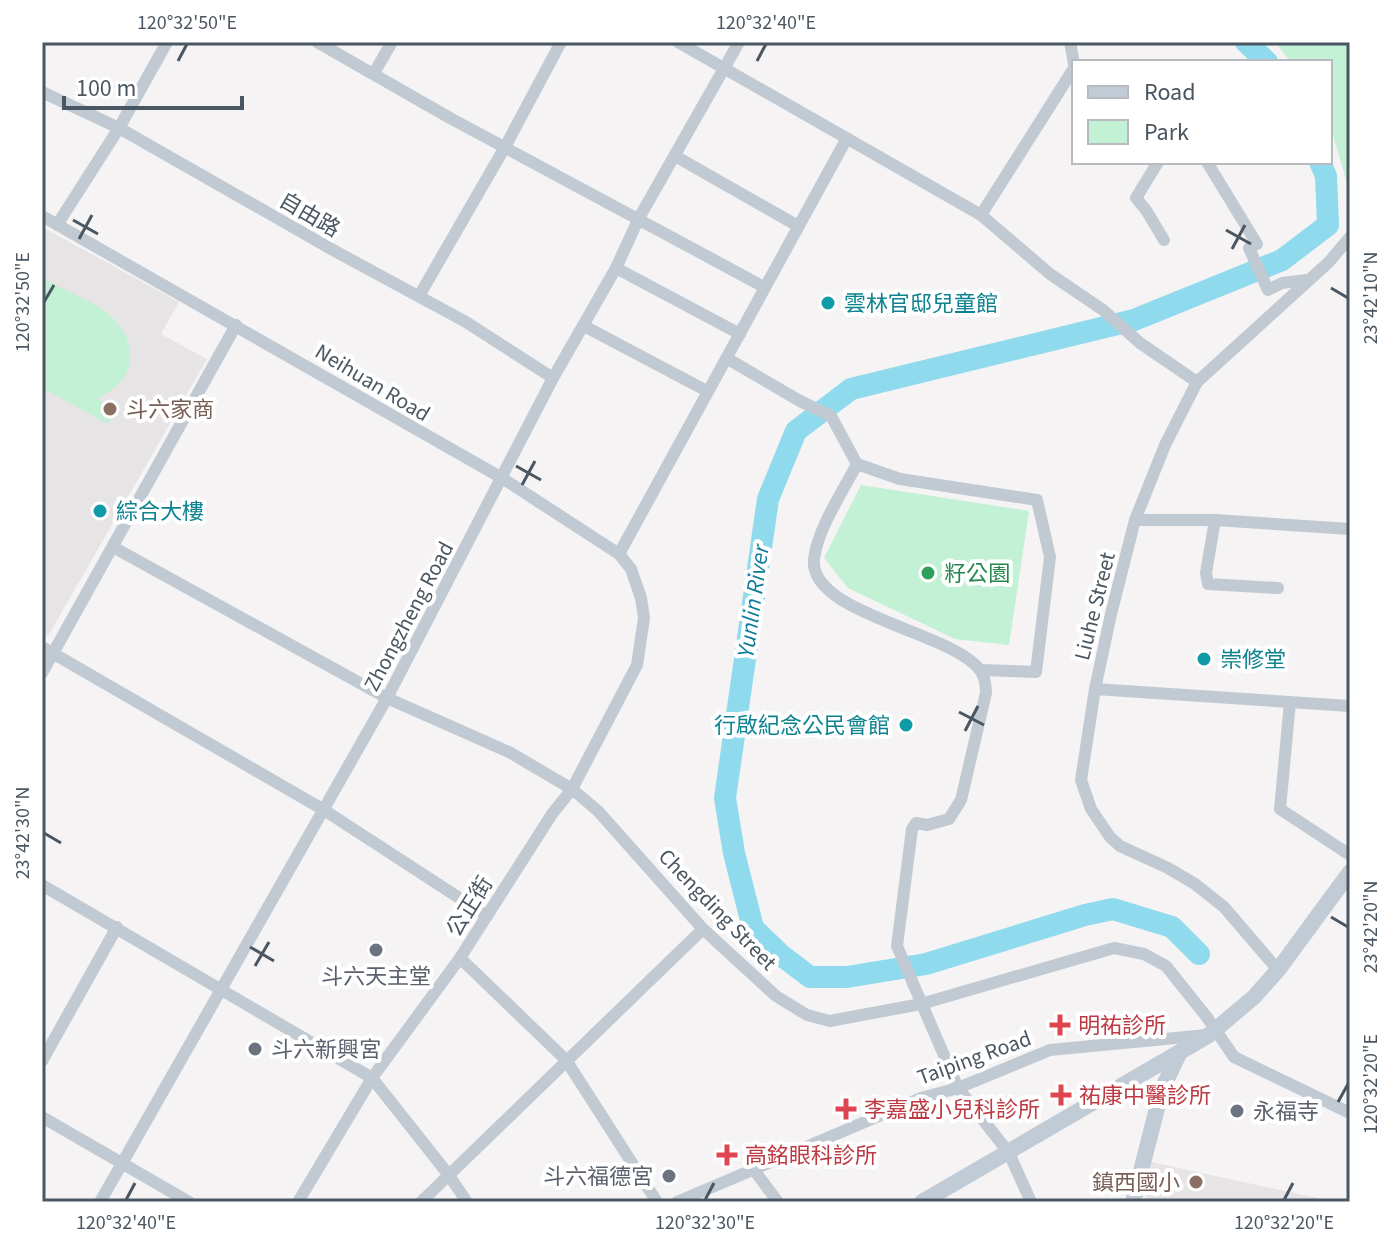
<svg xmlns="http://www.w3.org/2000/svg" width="1392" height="1244" font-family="'Source Sans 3','Noto Sans TC',sans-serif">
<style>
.education{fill:#e6e4e5}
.green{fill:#c3f1d5}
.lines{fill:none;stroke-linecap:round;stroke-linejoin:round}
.river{stroke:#90daee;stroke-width:22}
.street{stroke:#c1cad2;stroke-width:12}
.secondary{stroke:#c1cbd6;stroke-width:16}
.ticks{fill:none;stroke:#4a5661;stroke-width:3}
.culture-dot{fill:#0f9aa8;stroke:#fff;stroke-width:3}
.education-dot{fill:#8d6e63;stroke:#fff;stroke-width:3}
.leisure-dot{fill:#2e9e5b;stroke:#fff;stroke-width:3}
.worship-dot{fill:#6b7280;stroke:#fff;stroke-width:3}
.health-dot{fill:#e0444e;stroke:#fff;stroke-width:3}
.labels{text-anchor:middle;stroke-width:8;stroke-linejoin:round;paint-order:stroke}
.street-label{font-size:22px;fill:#4a5661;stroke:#fff}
.culture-label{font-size:22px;fill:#0d838f;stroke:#fff;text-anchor:start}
.education-label{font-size:22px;fill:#785e54;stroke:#fff;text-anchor:start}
.leisure-label{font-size:22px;fill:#27864d;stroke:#fff;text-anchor:start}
.worship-label{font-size:22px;fill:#5b616d;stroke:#fff;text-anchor:start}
.health-label{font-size:22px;fill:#be3a42;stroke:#fff;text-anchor:start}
.water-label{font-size:24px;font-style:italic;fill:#0c7c9b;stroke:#fff}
.neatline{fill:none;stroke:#4a5661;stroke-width:3}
.ticks-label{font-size:20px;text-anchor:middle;fill:#4a5661}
</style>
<rect width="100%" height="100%" fill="#f5f3f3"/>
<g class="education">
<polygon points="42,227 179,302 161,334 207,359 48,636 42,633"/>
<polygon points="1151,1162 1336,1202 1145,1202"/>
</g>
<g class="green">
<polygon points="1275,42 1350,42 1350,193 1330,125 1330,62 1291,62"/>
<path d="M42,278C76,297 131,311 130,357C129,380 114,389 97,399L115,409L108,424L42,388Z"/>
<polygon points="861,485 1029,511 1009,645 955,639 848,588 824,558"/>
</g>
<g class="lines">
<g class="river">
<polyline points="1246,42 1267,62"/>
<polyline points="1199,954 1172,927 1113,909 1085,915 926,964 847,977 810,977 781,955 753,928 734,853 725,798 768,499 796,431 851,389 1134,320 1282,260 1328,225 1326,176 1320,162"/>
</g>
<g class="street">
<polyline points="317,42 450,118 764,287"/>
<polyline points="678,42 981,215 1050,274 1103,310 1140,343 1197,382"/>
<polyline points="1070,42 1074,64"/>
<polyline points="374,73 392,42"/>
<polyline points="42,92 119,128 333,250 466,322 553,378"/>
<polyline points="675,156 798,226"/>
<polyline points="1158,162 1136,198 1146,210 1164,240"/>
<polyline points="1207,162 1257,244 1249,248 1268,290 1282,283 1307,280"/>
<polyline points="981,215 1074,68"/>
<polyline points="42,216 502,478 619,554 631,569 641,598 644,618 637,665 572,789 552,814 460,958 372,1078 298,1202"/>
<polyline points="57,225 119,128 167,42"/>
<polyline points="616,268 740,334"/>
<polyline points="419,296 505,147 561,42"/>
<polyline points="584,326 707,391"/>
<path d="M728,359L800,401L831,416L857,464C843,491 817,530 814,559C808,614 951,631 980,670C985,677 986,686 986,693L961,800L949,819L927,825L916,823L912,829L897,946L958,1088L1009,1153L1031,1202"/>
<polyline points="857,464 900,479 1037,500 1050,557 1036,672 980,670"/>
<polyline points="1135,520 1215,520 1350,529"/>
<polyline points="1215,520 1206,573 1208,584 1278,588"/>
<polyline points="113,547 387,698 509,752 572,789 598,811 703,929 776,996 807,1015 830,1021 921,1004 1114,948 1144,954 1166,966 1206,1016 1234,1057 1350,1113"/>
<polyline points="619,554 847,138"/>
<polyline points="42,647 324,810 487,916"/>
<polyline points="42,673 236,325"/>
<polyline points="1095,689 1350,706"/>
<polyline points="1290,702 1280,809 1350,855"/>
<polyline points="42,885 372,1078 448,1174 467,1202"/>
<polyline points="460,958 566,1060 657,1202"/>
<polyline points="1278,970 1224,907 1195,884 1168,868 1120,846 1110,837 1091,809 1081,780 1095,689 1111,614 1135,520 1165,445 1197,382 1329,262 1350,237"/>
<polyline points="42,1061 117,927"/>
<polyline points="42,1117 189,1202"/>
<polyline points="754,1170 778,1202"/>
<polyline points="100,1202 387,698 553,378 616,268 639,218 739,42"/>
<polyline points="421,1202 703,929"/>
<polyline points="677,1202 921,1098 958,1088 1050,1050 1207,1035"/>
</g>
<g class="secondary">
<polyline points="922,1202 1209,1035 1254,997 1278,970 1350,872"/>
<polyline points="1133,1202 1162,1089 1179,1054"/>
</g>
</g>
<path class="ticks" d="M178,61L187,44M757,61L766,44M73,220L98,234M1226,230L1251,244M79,239L92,215M1232,249L1245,225M1331,288L1348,298M44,302L54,285M516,466L541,480M522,485L535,461M959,712L984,725M965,731L978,706M44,833L61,843M1331,917L1348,927M250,947L274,961M255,966L269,942M1338,1102L1348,1084M126,1200L135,1183M705,1200L714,1183M1284,1200L1293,1183"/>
<g class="culture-dot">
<circle cx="828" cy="303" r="8"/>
<circle cx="100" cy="511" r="8"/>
<circle cx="1204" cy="659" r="8"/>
<circle cx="906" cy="725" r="8"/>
</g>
<g class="education-dot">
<circle cx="110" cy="409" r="8"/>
<circle cx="1196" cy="1182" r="8"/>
</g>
<circle class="leisure-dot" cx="928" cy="573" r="8"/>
<g class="worship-dot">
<circle cx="376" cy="950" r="8"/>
<circle cx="255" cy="1049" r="8"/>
<circle cx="1237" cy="1111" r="8"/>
<circle cx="669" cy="1176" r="8"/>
</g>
<g class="health-dot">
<path d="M1056 1013h8v8h8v8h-8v8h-8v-8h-8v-8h8z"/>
<path d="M1057 1083h8v8h8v8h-8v8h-8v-8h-8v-8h8z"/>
<path d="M842 1097h8v8h8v8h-8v8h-8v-8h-8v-8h8z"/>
<path d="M723 1143h8v8h8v8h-8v8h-8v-8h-8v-8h8z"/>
</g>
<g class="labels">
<g class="street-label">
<text transform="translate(310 214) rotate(30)" y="8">自由路</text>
<text transform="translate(373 382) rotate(31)" y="8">Neihuan Road</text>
<text transform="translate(1094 606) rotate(-76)" y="8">Liuhe Street</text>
<text transform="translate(408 616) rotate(-62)" y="8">Zhongzheng Road</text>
<text transform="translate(469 906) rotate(-58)" y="8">公正街</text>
<text transform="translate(718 909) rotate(46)" y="8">Chengding Street</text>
<text transform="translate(974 1057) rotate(-20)" y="8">Taiping Road</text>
</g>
<g class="culture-label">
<text x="844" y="311">雲林官邸兒童館</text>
<text x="116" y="519">綜合大樓</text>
<text x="1220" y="667">崇修堂</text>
<text x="890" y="733" text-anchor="end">行啟紀念公民會館</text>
</g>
<g class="education-label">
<text x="126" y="417">斗六家商</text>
<text x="1180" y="1190" text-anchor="end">鎮西國小</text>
</g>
<g class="leisure-label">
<text x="944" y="581">籽公園</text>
</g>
<g class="worship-label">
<text x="376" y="984" text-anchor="middle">斗六天主堂</text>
<text x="271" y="1057">斗六新興宮</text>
<text x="1253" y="1119">永福寺</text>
<text x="653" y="1184" text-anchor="end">斗六福德宮</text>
</g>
<g class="health-label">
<text x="1078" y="1033">明祐診所</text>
<text x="1079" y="1103">祐康中醫診所</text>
<text x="864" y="1117">李嘉盛小兒科診所</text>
<text x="745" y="1163">高銘眼科診所</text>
</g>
<g class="water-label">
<text transform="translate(753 601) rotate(-82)" y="8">Yunlin River</text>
</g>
</g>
<rect width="1392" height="1244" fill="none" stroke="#ffffff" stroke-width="88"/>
<rect x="1072" y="60" width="260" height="104" fill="#ffffff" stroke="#b7bbc0" stroke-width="2"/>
<rect x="1088" y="86" width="40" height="12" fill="#c1cbd6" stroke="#b7bbc0" stroke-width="2"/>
<text x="1144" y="100" font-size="24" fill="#4a5661">Road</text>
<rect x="1088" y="120" width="40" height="24" fill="#c3f1d5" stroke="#b7bbc0" stroke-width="2"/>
<text x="1144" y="140" font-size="24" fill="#4a5661">Park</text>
<path d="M64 96v12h178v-12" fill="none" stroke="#4a5661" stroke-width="4"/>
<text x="76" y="96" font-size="24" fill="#4a5661" stroke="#ffffff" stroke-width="6" paint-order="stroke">100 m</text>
<rect x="44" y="44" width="1304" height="1156" class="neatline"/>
<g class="ticks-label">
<text x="187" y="29">120°32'50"E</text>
<text x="766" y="29">120°32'40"E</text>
<text transform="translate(1370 298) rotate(-90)" y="7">23°42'10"N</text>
<text transform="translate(22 302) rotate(-90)" y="7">120°32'50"E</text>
<text transform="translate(22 833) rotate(-90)" y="7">23°42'30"N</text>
<text transform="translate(1370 927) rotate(-90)" y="7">23°42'20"N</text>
<text transform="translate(1370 1084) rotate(-90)" y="7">120°32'20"E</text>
<text x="126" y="1229">120°32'40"E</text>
<text x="705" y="1229">120°32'30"E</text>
<text x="1284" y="1229">120°32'20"E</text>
</g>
</svg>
